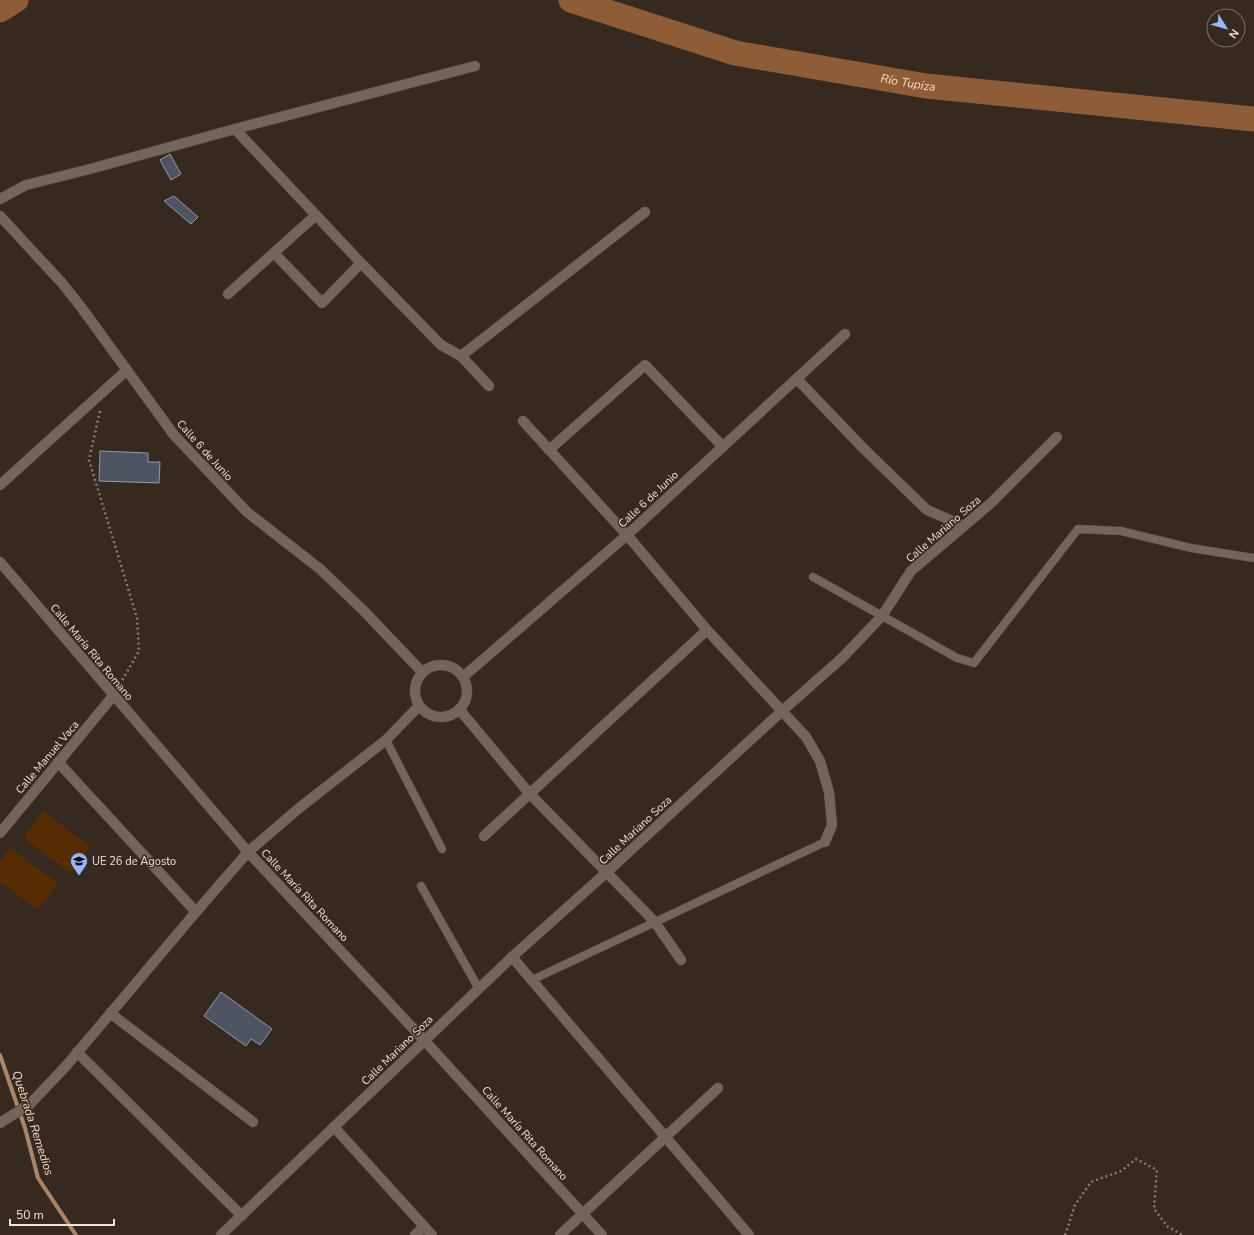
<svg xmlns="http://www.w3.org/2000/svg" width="1254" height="1235" font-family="'Nunito Sans',sans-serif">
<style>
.green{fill:#582c03}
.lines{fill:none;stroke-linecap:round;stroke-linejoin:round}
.stream{stroke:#aa8568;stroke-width:4}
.river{stroke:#8e5c36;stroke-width:25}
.building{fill:#4e5462;stroke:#949baa}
.lane-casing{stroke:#4e443c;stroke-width:9}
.street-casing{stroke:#4e443c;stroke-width:11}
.path{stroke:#877c75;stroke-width:2.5;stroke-dasharray:2 3;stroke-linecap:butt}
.lane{stroke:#73655b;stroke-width:8}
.street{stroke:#73655b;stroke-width:10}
.labels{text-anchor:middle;stroke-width:3;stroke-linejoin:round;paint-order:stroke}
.street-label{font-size:11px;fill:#ece4de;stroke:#352920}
.poi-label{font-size:11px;fill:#ece4de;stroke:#352920;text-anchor:start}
.water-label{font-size:12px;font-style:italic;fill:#f9dac4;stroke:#352920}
</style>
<rect width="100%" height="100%" fill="#352920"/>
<g class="green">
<polygon points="43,811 91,847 71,873 23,838"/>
<polygon points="10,848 58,883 38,910 0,882 0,862"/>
</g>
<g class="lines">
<polyline class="stream" points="0,1055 25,1128 38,1178 76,1235"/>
<g class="river">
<path id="s1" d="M571,0L735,53L926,86L1254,119"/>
<polyline points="0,10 16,0"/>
</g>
</g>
<g class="building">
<polygon points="170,154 181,174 171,180 160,160"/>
<polygon points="174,196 198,217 191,224 164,201"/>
<polygon points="100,451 148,453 148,462 160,462 159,483 99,481"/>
<polygon points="221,992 272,1029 260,1045 251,1039 246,1046 204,1016"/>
</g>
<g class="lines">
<g class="lane-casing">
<g id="lane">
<polyline points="813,577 957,658 974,663 1078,529 1121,531 1191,548 1254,558"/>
<polyline points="386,740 442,849"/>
<polyline points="421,886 479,989"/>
<polyline points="532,980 825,842"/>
</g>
</g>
<g class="street-casing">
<g id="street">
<polyline points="235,129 361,263 441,345 461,356 489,386"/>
<polyline points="0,199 26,185 90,169 235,129 475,66"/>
<polyline points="0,216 62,283 81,307 174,435 247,512 320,569 364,611 422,672"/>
<polyline points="274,253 322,303 361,263"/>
<polyline points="228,294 316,215"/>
<polyline points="461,356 645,212"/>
<polyline points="797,379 863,448 927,510 964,526"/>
<polyline points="523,421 627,535 707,630 806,737 820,761 829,792 832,825 825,842"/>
<polyline points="549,450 645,365 723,447"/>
<polyline points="0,485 127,370"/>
<polyline points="0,562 248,852 424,1040 602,1235"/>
<circle cx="441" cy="691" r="26"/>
<polyline points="463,677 627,535 845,334"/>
<polyline points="459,709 529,793 654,921 681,960"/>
<polyline points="58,762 196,912"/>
<polyline points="0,833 113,696"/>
<polyline points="484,836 707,630"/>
<polyline points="512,957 749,1235"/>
<polyline points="110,1013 253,1122"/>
<polyline points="77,1052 242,1216"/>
<polyline points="0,1123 30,1104 66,1066 196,912 248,852 298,809 386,740 419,706"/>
<polyline points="334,1127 432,1235"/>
<polyline points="221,1235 512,957 607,872 782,711 842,658 882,616 911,571 991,503 1057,437"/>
<polyline points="415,1235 424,1227"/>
<polyline points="560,1235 718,1088"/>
</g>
</g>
<g class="path">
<polyline points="100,411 89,460 137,618 139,651 119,686"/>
<polyline points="1065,1235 1075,1205 1091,1182 1121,1171 1136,1159 1157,1170 1154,1209 1168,1227 1183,1235"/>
</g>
<use href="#lane" class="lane"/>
<use href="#street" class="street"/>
</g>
<defs>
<g id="school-pin" transform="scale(0.9)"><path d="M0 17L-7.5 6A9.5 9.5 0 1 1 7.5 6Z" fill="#96b6fd" stroke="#352920"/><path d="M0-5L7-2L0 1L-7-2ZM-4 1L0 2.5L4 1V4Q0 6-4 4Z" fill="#111"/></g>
</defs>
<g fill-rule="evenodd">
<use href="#school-pin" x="79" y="861"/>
</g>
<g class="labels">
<g class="street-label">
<text transform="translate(205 450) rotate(48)" y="4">Calle 6 de Junio</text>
<text transform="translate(648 499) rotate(-43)" y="4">Calle 6 de Junio</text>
<text transform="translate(943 529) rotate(-41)" y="4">Calle Mariano Soza</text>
<text transform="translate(92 652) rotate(50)" y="4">Calle María Rita Romano</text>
<text transform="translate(47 757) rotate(-50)" y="4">Calle Manuel Vaca</text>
<text transform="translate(635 830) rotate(-43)" y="4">Calle Mariano Soza</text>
<text transform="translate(305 895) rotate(47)" y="4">Calle María Rita Romano</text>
<text transform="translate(397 1050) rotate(-44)" y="4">Calle Mariano Soza</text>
<text transform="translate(525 1133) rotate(48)" y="4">Calle María Rita Romano</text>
</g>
<g class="poi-label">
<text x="92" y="865">UE 26 de Agosto</text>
</g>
<g class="water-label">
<text dy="4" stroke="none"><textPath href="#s1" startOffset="348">Río Tupiza</textPath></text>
<text transform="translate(33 1123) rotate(72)" y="4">Quebrada Remedios</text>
</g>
</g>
<g transform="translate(1226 28) rotate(127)"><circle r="19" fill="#352920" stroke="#7e746c"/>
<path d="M0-3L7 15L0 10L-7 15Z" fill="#96b6fd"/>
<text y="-6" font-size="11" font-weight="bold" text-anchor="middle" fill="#ece4de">N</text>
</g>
<path d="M10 1219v6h104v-6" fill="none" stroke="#ece4de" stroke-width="2"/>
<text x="16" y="1219" font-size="12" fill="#ece4de" stroke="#352920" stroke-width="3" paint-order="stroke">50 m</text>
</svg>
